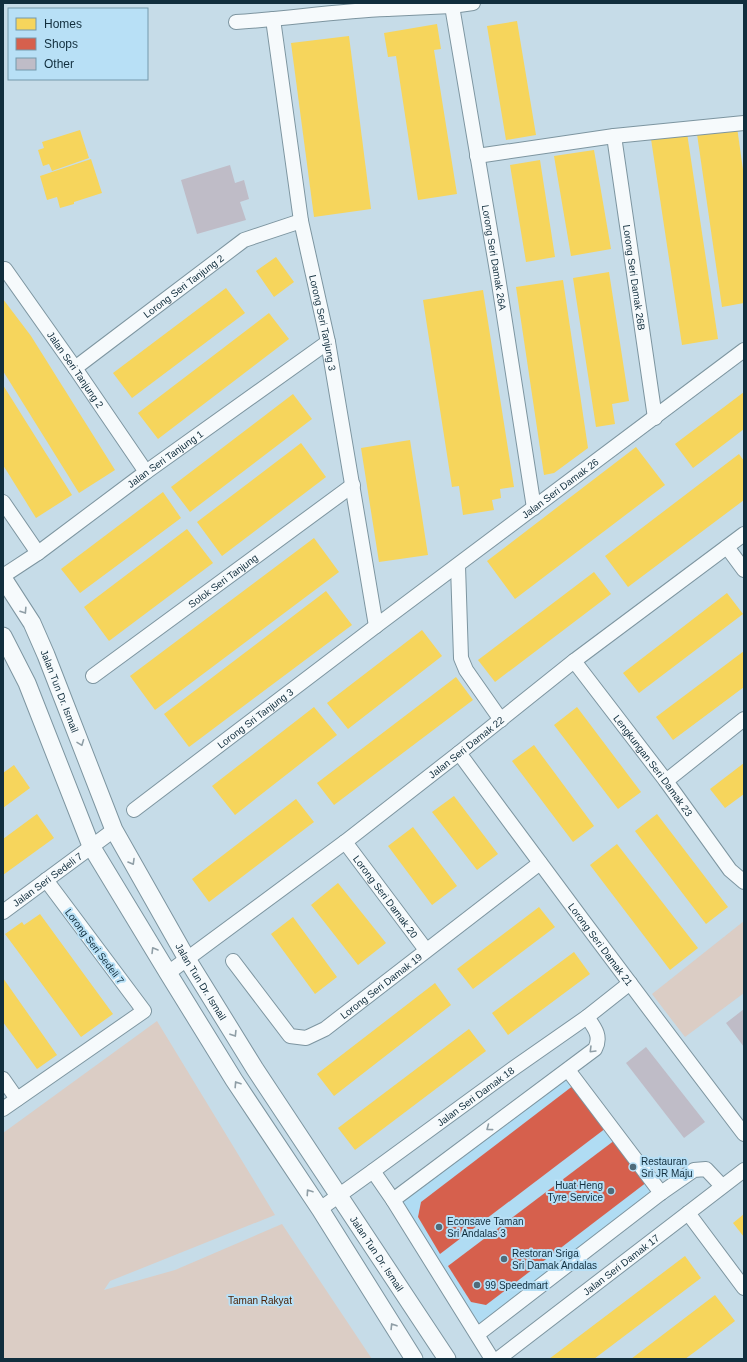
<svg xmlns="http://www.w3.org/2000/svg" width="747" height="1362" font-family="Helvetica,sans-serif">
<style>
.built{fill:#b0dcf3}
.green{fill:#dbcdc5}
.homes{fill:#f6d55c}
.shops{fill:#d6604d}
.building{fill:#bfbcc7}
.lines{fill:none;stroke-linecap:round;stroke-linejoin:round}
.minor-casing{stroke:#7d95a0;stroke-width:16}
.tertiary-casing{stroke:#7d95a0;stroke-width:19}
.minor{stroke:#f6fafc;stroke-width:14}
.tertiary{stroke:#f6fafc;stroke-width:17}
.oneway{stroke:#8f9ea6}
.poi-dot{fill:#506b79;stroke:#b8e0f6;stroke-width:1.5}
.labels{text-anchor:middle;stroke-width:4;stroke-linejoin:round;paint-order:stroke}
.street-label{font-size:10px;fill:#112e3d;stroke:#b8e0f6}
.poi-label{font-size:10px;fill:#112e3d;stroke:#b8e0f6;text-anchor:start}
.park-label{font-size:10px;fill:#481d00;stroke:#b8e0f6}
</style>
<rect width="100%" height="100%" fill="#c6dce8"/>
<polygon class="built" points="566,1078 654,1191 479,1326 402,1201"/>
<g class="green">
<polygon points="744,921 744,993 685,1037 652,994"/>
<polygon points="157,1021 275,1215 110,1281 104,1290 175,1270 282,1224 372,1359 3,1359 3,1133"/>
</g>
<g class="homes">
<polygon points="517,21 536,135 506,140 487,26"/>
<polygon points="437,24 441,49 434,50 457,194 418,200 396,56 388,57 384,33"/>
<polygon points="349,36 371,209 314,217 291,43"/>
<polygon points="737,127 744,177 744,303 722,307 697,134"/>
<polygon points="80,130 89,158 52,171 49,164 43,166 38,150 44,148 42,142"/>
<polygon points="687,133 718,339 682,345 651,139"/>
<polygon points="594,150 611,249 571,256 554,156"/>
<polygon points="91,159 102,193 74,202 74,204 60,208 57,197 47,200 40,176"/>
<polygon points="540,160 555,257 526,262 510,165"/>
<polygon points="276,257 294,282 274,297 256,271"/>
<polygon points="609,272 629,401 612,404 615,424 596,427 573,278"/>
<polygon points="563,280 588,448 554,473 544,475 516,287"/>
<polygon points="226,288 245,313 132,398 113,373"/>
<polygon points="483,290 514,487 500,489 501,498 492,500 494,510 463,515 459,486 452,487 423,300"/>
<polygon points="3,299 31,336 115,470 79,493 3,371"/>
<polygon points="269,313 289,339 158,439 138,413"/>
<polygon points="3,385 72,495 36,518 3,465"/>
<polygon points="744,392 744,429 693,468 675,444"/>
<polygon points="293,394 312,419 190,512 171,487"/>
<polygon points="410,440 428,555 379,562 361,448"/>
<polygon points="301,443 326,477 222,556 197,522"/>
<polygon points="636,447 665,485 515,599 487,561"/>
<polygon points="739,454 744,461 744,500 628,587 605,556"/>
<polygon points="163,492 181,518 80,593 61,569"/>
<polygon points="187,529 213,563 109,641 84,607"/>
<polygon points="314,538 339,572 155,710 130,676"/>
<polygon points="594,572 611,594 495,682 478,660"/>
<polygon points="326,591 352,625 189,747 164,714"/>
<polygon points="727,593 743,614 639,693 623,673"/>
<polygon points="422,630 442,656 348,729 327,703"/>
<polygon points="744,651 744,687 673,740 656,717"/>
<polygon points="456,677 473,700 334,805 317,783"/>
<polygon points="314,707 337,735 235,815 212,786"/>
<polygon points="577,707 641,792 618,809 554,725"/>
<polygon points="534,745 594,826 573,842 512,761"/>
<polygon points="744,763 744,794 725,808 710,789"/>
<polygon points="14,765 30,788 3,808 3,773"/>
<polygon points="454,796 498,854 477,870 432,812"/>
<polygon points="296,799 314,822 209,902 192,879"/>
<polygon points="37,814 54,838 3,875 3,839"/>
<polygon points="657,814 728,907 706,924 635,831"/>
<polygon points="413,827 457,886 432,905 388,846"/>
<polygon points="617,844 698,948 670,970 590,865"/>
<polygon points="338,883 386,943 358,965 311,905"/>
<polygon points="539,907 555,927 473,989 457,969"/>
<polygon points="40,914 113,1014 81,1037 5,934 22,922 24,925"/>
<polygon points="293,917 337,977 315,994 271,934"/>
<polygon points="574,952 590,974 508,1035 492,1013"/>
<polygon points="3,978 57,1055 37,1069 3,1022"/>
<polygon points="435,983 451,1005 334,1096 317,1074"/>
<polygon points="469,1029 486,1051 355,1150 338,1128"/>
<polygon points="744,1214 744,1237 733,1223"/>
<polygon points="685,1256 701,1278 594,1359 549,1359"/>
<polygon points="715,1295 735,1321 700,1348 685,1359 631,1359"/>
</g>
<g class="shops">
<polygon points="574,1085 606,1128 440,1254 418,1217 421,1202"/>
<polygon points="615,1140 647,1182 486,1305 471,1302 448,1266"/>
</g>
<g class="building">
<polygon points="230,165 235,183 244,180 249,199 240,202 246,220 197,234 181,180"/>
<polygon points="744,1009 744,1047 726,1023"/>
<polygon points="646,1047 705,1122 684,1138 626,1063"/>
</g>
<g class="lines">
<g class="minor-casing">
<g id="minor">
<polyline points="386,3 387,9 452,6 473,3"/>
<path id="s1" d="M452,6L498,277L534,508"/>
<path id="s2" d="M273,19L301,221L328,342L376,626"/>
<path d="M236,22C286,19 336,11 387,9"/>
<path id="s3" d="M614,136L655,418"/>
<polyline points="477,156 614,136 744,123"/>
<path id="s4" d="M3,270L5,269L75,368L146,472"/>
<path id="s5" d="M75,368L244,240L301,221"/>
<polyline points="3,502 38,553"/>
<polyline points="727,547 744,570"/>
<polyline points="458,566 461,658 466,670 501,720"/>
<path id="s6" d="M3,576L38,553L146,472L328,342"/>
<path id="s7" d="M574,661L666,781L730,870L744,882"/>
<path id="s8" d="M93,676L353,485"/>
<path id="s9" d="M459,753C553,881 648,1008 744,1134"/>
<polyline points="666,781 744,719"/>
<path id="s10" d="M134,810L376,626L744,350"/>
<path id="s11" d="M345,842L426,950"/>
<path id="s12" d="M3,912L114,830"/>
<path id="s13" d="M233,961L290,1036L306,1038L325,1029L540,863"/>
<path id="s14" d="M168,973L345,842L459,753L574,661L744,534"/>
<polyline points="568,1070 661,1193"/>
<polyline points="3,1079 17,1099"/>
<polyline points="3,1109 144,1011 46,880"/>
<polyline points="373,1171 393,1200 492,1359"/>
<path d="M393,1200L595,1049C602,1036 594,1027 587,1017"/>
<path id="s15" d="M320,1209L373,1171L514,1068L587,1017L630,983"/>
<polyline points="688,1213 744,1288"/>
<polyline points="478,1334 661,1193 694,1170 706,1169 722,1186"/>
<path id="s16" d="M498,1359L744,1170"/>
</g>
</g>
<g class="tertiary-casing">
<g id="tertiary">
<path id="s17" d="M3,578L32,623L46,655L114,830L187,959L255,1069L447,1359"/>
<polyline points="3,636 27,683 91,846 168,973 234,1080 320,1209 414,1359"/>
</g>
</g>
<use href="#minor" class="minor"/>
<use href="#tertiary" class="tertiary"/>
</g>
<defs><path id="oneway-chevron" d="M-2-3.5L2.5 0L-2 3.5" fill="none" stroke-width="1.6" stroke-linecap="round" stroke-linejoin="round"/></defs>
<g class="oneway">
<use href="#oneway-chevron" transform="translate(24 611) rotate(57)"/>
<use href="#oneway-chevron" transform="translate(81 743) rotate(69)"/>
<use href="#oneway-chevron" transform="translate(132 862) rotate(60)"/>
<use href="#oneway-chevron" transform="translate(154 950) rotate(-121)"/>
<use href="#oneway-chevron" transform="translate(234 1034) rotate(58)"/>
<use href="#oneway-chevron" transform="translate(592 1050) rotate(135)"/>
<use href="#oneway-chevron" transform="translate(237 1084) rotate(-123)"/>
<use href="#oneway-chevron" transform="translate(489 1128) rotate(143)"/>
<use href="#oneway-chevron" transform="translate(309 1192) rotate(-124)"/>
<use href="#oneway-chevron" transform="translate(393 1326) rotate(-122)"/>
</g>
<g class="poi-dot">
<circle cx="633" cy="1167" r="4"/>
<circle cx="611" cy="1191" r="4"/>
<circle cx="439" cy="1227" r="4"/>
<circle cx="504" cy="1259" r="4"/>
<circle cx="477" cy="1285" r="4"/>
</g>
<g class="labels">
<g class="street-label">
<text dy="4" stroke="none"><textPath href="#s1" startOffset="255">Lorong Seri Damak 26A</textPath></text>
<text dy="4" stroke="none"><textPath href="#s3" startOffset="143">Lorong Seri Damak 26B</textPath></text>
<text dy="4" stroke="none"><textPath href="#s5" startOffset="136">Lorong Seri Tanjung 2</textPath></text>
<text dy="4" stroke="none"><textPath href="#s2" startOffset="308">Lorong Seri Tanjung 3</textPath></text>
<text dy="4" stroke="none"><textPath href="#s4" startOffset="125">Jalan Seri Tanjung 2</textPath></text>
<text dy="4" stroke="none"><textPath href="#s6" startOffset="200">Jalan Seri Tanjung 1</textPath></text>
<text dy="4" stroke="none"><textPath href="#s10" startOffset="534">Jalan Seri Damak 26</textPath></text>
<text dy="4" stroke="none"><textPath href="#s8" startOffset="161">Solok Seri Tanjung</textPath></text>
<text dy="4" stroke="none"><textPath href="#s17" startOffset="127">Jalan Tun Dr. Ismail</textPath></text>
<text dy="4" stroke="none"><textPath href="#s10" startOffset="152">Lorong Sri Tanjung 3</textPath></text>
<text dy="4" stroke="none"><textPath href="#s14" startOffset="374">Jalan Seri Damak 22</textPath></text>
<text dy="4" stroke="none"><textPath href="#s7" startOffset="131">Lengkungan Seri Damak 23</textPath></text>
<text dy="4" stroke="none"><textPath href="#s12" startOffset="55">Jalan Seri Sedeli 7</textPath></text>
<text dy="4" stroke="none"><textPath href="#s11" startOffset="68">Lorong Seri Damak 20</textPath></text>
<text dy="4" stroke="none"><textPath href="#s9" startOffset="238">Lorong Seri Damak 21</textPath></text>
<text transform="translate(95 946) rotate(53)" y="4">Lorong Seri Sedeli 7</text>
<text dy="4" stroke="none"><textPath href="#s17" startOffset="451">Jalan Tun Dr. Ismail</textPath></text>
<text dy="4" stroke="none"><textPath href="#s13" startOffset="202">Lorong Seri Damak 19</textPath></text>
<text dy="4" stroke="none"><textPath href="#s15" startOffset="192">Jalan Seri Damak 18</textPath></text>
<text dy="4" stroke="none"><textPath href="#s17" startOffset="775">Jalan Tun Dr. Ismail</textPath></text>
<text dy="4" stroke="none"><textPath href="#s16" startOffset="155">Jalan Seri Damak 17</textPath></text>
</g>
<g class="poi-label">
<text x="641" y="1165">Restauran<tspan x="641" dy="12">Sri JR Maju</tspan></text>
<text x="603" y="1189" text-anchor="end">Huat Heng<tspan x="603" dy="12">Tyre Service</tspan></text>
<text x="447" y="1225">Econsave Taman<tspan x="447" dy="12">Sri Andalas 3</tspan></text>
<text x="512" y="1257">Restoran Sriga<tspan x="512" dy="12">Sri Damak Andalas</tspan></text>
<text x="485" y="1289">99 Speedmart</text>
</g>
<g class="park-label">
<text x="260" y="1304">Taman Rakyat</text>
</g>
</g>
<rect width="747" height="1362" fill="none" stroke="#112e3d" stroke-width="8"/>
<rect x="8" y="8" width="140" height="72" fill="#b8e0f6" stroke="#7599ac"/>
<rect x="16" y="18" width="20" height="12" fill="#f6d55c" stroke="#7599ac"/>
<text x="44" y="28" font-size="12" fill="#112e3d">Homes</text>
<rect x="16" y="38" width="20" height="12" fill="#d6604d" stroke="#7599ac"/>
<text x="44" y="48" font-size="12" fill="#112e3d">Shops</text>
<rect x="16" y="58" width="20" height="12" fill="#bfbcc7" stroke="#7599ac"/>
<text x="44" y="68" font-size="12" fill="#112e3d">Other</text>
</svg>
